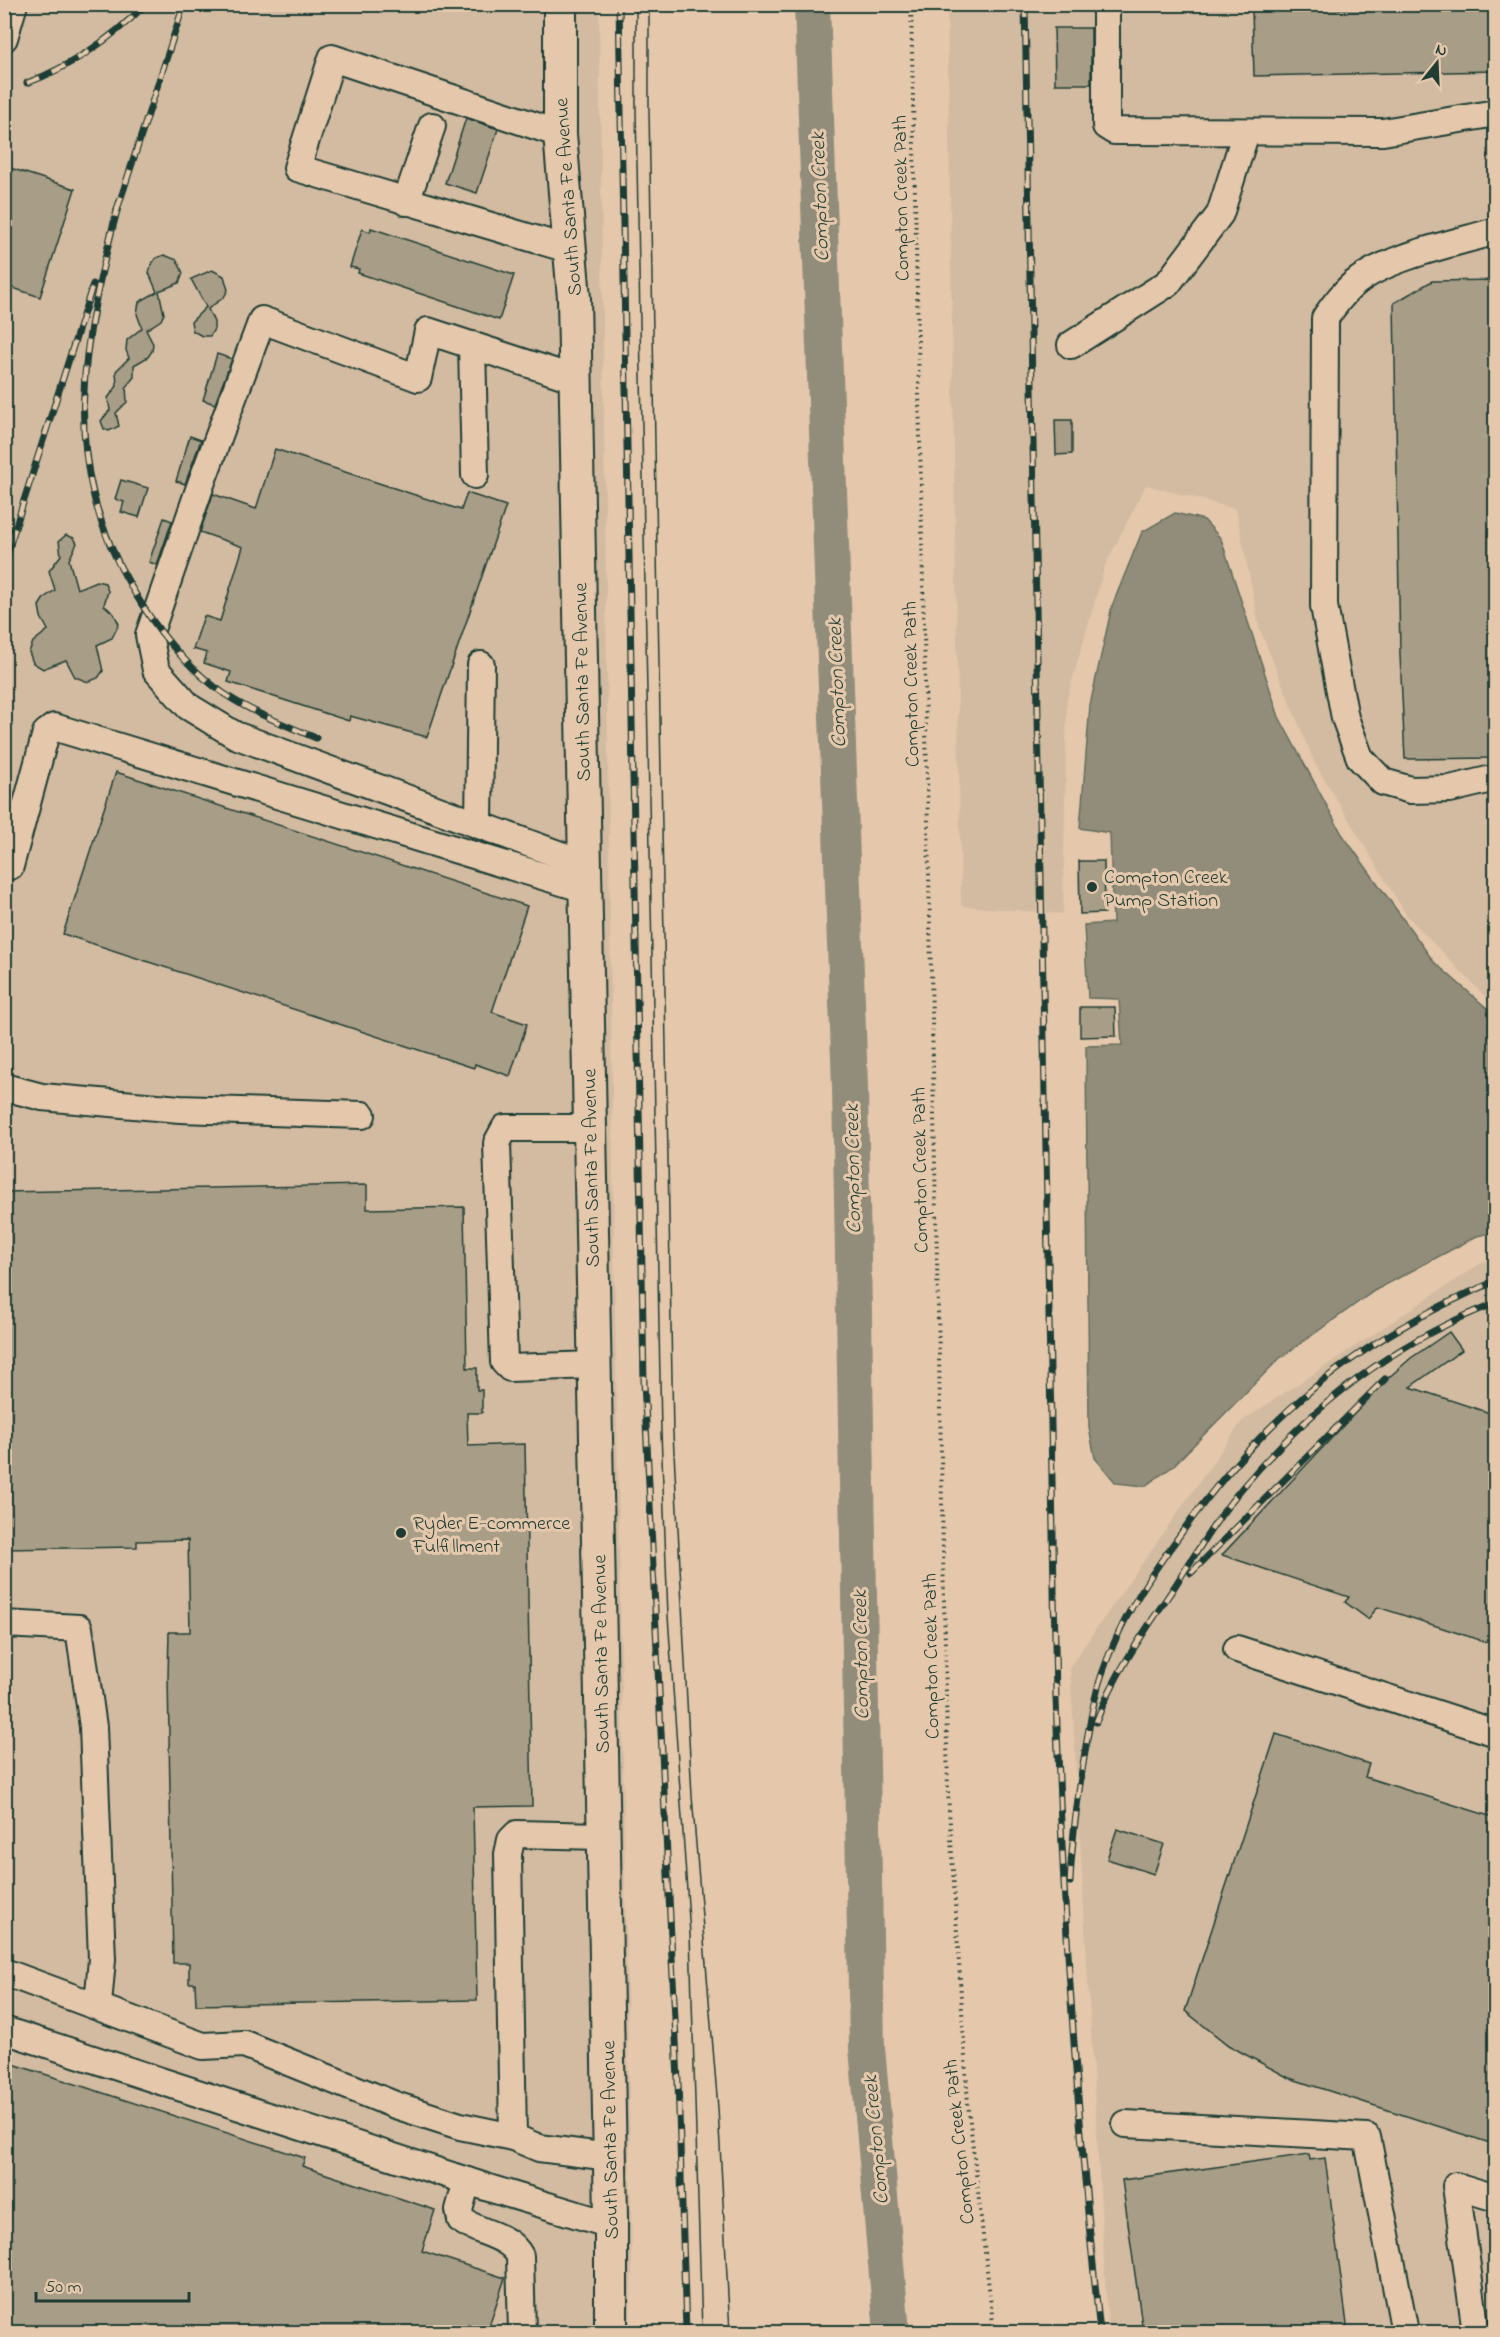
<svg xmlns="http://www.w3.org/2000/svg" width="1500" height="2337" font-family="'Indie Flower',sans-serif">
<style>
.built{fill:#d3bba1}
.water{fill:#928d7a;stroke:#646d5e;stroke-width:1.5}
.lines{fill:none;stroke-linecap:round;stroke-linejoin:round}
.river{stroke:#928d7a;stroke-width:36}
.building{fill:#a89d87;stroke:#1f3d34;stroke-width:1.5}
.minor-casing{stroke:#1f3d34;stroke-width:30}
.major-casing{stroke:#1f3d34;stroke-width:36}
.path{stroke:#1f3d34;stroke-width:4;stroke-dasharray:1.5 4.5;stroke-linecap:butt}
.minor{stroke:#e5c8ac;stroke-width:26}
.major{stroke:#e5c8ac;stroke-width:32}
.tram{stroke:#1f3d34;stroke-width:1.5}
.rail-casing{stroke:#1f3d34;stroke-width:7}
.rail{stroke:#e5c8ac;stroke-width:4.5;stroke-dasharray:14;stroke-linecap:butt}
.poi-dot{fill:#1f3d34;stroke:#e5c8ac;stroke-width:2}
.labels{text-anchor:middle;stroke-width:6;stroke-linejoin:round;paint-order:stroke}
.street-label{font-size:20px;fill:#1f3d34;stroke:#e5c8ac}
.poi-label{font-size:20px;fill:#1f3d34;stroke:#e5c8ac;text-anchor:start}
.water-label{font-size:21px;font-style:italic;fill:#2a453b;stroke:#e5c8ac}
</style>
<rect width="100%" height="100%" fill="#e5c8ac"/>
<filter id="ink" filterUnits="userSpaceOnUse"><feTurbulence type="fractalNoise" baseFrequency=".0167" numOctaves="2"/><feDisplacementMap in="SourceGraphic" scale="12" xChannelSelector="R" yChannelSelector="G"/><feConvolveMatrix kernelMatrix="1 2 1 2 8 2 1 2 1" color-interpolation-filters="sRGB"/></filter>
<g filter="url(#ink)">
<g class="built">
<polygon points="5,5 599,5 614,1248 632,2266 630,2332 5,2332"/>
<polygon points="947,5 1495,5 1495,1007 1407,916 1315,764 1260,630 1236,509 1146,485 1105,566 1067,699 1063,914 961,906"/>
<polygon points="1495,1258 1495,2332 1108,2332 1070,1666 1242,1421 1484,1261"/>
</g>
<polygon class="water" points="1175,513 1204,520 1221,539 1279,717 1342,834 1434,962 1495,1015 1496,1232 1477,1236 1374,1291 1279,1359 1172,1467 1145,1486 1116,1483 1095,1458 1089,1428 1086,1046 1122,1045 1119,999 1088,998 1084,925 1113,923 1110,833 1080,828 1090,705 1112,606 1142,532"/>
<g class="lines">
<polyline class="river" points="812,4 850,1087 867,2048 892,2332"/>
</g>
<g class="building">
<polygon points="1496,5 1496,71 1254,76 1252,10"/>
<polygon points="1054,28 1091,28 1091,84 1055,84"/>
<polygon points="466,118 498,129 477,193 445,183"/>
<polygon points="4,166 75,189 40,297 4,285"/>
<polygon points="371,228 514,275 499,320 358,273 359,269 350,267 362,229 370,232"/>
<polygon points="164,255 177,260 183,273 179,283 159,291 164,314 161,320 146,330 153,344 152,351 148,357 134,365 134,377 126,387 127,402 116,413 119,426 109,431 104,429 101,421 110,410 108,398 117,386 116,371 129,358 126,350 127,340 142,328 137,314 139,302 157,292 149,273 151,265 156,258"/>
<polygon points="212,270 224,276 228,290 224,297 208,309 214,322 214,329 210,336 202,336 193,331 191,322 206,307 191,279"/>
<polygon points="1496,280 1496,758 1405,759 1400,655 1394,303 1432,281"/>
<polygon points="217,354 232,359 215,404 203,400"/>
<polygon points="1055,420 1072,420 1072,454 1056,455"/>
<polygon points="190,436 201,440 185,484 176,481"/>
<polygon points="275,449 461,510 467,493 506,506 427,737 350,716 349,721 228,682 231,672 204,663 207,653 193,649 204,616 220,621 243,547 200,532 213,494 256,509"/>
<polygon points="121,480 148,488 139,517 121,512 124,502 115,499"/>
<polygon points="164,518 172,521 157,565 149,562"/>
<polygon points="66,535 74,538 77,543 69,560 77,589 96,581 105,583 108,591 104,605 114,614 119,624 112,638 97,645 103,671 98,678 88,682 75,677 66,660 43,669 33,663 29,652 33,642 48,630 41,617 39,606 44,598 55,590 49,571 61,555 59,541"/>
<polygon points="116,772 527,906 492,1012 527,1024 510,1076 475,1064 474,1068 63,934"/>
<polygon points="1079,861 1104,861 1105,913 1080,914"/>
<polygon points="1080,1007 1115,1007 1116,1036 1080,1037"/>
<polygon points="367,1185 367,1209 464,1207 467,1368 477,1368 477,1390 482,1390 482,1413 467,1413 468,1446 525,1444 532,1806 473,1807 477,2000 196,2005 195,1983 189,1983 189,1963 173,1963 168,1678 169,1632 190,1632 188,1540 137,1541 137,1547 4,1549 4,1192"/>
<polygon points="1449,1332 1462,1350 1410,1387 1496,1415 1496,1634 1492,1644 1378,1607 1368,1619 1345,1602 1349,1597 1222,1555 1387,1379 1411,1358"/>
<polygon points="1276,1734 1369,1764 1365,1777 1496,1818 1496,2145 1289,2078 1228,2045 1185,2011"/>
<polygon points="1117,1829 1164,1844 1154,1874 1107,1859"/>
<polygon points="4,2061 305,2158 302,2166 435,2210 422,2251 505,2278 487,2332 4,2332"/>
<polygon points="1309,2154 1310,2160 1325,2158 1348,2332 1143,2332 1122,2180"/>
</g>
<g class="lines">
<g class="minor-casing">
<g id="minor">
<polyline points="1106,4 1106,126 1114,131 1383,132 1496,113"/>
<polyline points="4,38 14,4"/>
<polyline points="560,134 332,58 297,168 568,249"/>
<polyline points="406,202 432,126"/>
<path d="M1496,231C1456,243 1391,256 1359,280C1345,290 1335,304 1325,318L1324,606L1345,718L1360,758L1383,782L1411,790L1450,789L1496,778"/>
<polyline points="472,345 475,475"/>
<polyline points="1071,345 1168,283 1220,214 1246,132"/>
<polyline points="575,379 428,331 418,378 262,320 201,484 149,635 156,670 189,707 235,735 585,864"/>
<polyline points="479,825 481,665"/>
<polyline points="10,866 46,733 54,727 585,889"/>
<polyline points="4,1087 42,1097 180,1109 362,1115"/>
<polyline points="590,1128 505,1128 497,1143 504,1362 510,1368 594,1365"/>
<polyline points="4,1624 79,1628 93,1727 102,1959 98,2005"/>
<polyline points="1237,1649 1496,1733"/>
<polyline points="603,1836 517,1834 511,1840 508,1854 513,2137 539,2148 610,2157"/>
<polyline points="4,1972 203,2046 244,2044 395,2105 460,2126 513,2137"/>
<polyline points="4,2030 492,2189 611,2225"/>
<polyline points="1126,2124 1367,2137 1405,2332"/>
<path d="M467,2181L459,2210L461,2220C480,2234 508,2234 520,2256L522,2332"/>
<polyline points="1476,2332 1456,2186 1496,2198"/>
</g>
</g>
<g class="major-casing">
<polyline id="major" points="560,4 560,134 574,298 611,2217 611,2332"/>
</g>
<polyline class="path" points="911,4 948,1793 968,2104 994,2332"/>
<use href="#minor" class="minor"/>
<use href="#major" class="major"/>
<g class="tram">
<polyline points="636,4 636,110 661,1432 668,1616 690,1934 702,2332"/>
<polyline points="649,4 649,111 673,1433 692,1796 718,2108 730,2332"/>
</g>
<g class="rail-casing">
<g id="rail">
<polyline points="619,4 644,1382 678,2081 686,2332"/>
<path d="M1025,4L1056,1698C1063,1910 1077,2121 1100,2332"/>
<path d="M27,83C72,66 111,39 146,4"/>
<path d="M119,203C83,340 56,460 133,590C154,626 181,661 215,687C244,710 282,723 316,738"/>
<polyline points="117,210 184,4"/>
<polyline points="4,569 11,541 93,284"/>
<polyline points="1191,1573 1385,1379"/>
<path d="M1096,1722C1115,1673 1144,1632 1173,1589C1195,1555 1216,1519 1242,1488C1311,1406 1396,1341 1496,1303"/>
<path d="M1070,1882C1072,1838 1078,1795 1085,1752C1089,1727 1093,1701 1101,1677C1118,1625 1145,1582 1177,1539C1265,1415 1355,1340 1496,1281"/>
</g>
</g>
<use href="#rail" class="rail"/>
</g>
</g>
<g class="poi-dot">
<circle cx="1092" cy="887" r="6"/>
<circle cx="401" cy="1533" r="6"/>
</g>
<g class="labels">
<g class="street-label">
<text transform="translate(567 197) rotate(-94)" y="7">South Santa Fe Avenue</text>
<text transform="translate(900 198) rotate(-91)" y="7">Compton Creek Path</text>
<text transform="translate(581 682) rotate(-91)" y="7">South Santa Fe Avenue</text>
<text transform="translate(910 684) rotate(-91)" y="7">Compton Creek Path</text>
<text transform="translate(590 1168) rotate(-91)" y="7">South Santa Fe Avenue</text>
<text transform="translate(919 1170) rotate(-91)" y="7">Compton Creek Path</text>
<text transform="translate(600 1654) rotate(-91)" y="7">South Santa Fe Avenue</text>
<text transform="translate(930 1656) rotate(-91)" y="7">Compton Creek Path</text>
<text transform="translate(609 2140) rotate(-91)" y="7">South Santa Fe Avenue</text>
<text transform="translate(958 2142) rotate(-96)" y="7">Compton Creek Path</text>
</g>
<g class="poi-label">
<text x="1104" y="883">Compton Creek<tspan x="1104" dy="23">Pump Station</tspan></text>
<text x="413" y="1529">Ryder E-commerce<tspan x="413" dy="23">Fulfillment</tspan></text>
</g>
<g class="water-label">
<text transform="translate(819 197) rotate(-92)" y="7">Compton Creek</text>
<text transform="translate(836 683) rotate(-92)" y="7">Compton Creek</text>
<text transform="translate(852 1169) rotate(-91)" y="7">Compton Creek</text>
<text transform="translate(860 1655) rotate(-91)" y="7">Compton Creek</text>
<text transform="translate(875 2140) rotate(-95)" y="7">Compton Creek</text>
</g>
</g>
<rect width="1500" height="2337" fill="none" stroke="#e5c8ac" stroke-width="24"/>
<rect x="12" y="12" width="1476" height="2313" fill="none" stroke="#1f3d34" stroke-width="2" filter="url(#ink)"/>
<g transform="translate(1437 63) rotate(18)" stroke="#e5c8ac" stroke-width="4.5" paint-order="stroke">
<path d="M0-4.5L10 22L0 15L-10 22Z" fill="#1f3d34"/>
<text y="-9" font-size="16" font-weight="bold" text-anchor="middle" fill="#1f3d34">N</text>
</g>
<path d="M36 2292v9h153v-9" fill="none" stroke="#1f3d34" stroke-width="3"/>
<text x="45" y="2292" font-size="18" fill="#1f3d34" stroke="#e5c8ac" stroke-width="4.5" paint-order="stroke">50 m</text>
</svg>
